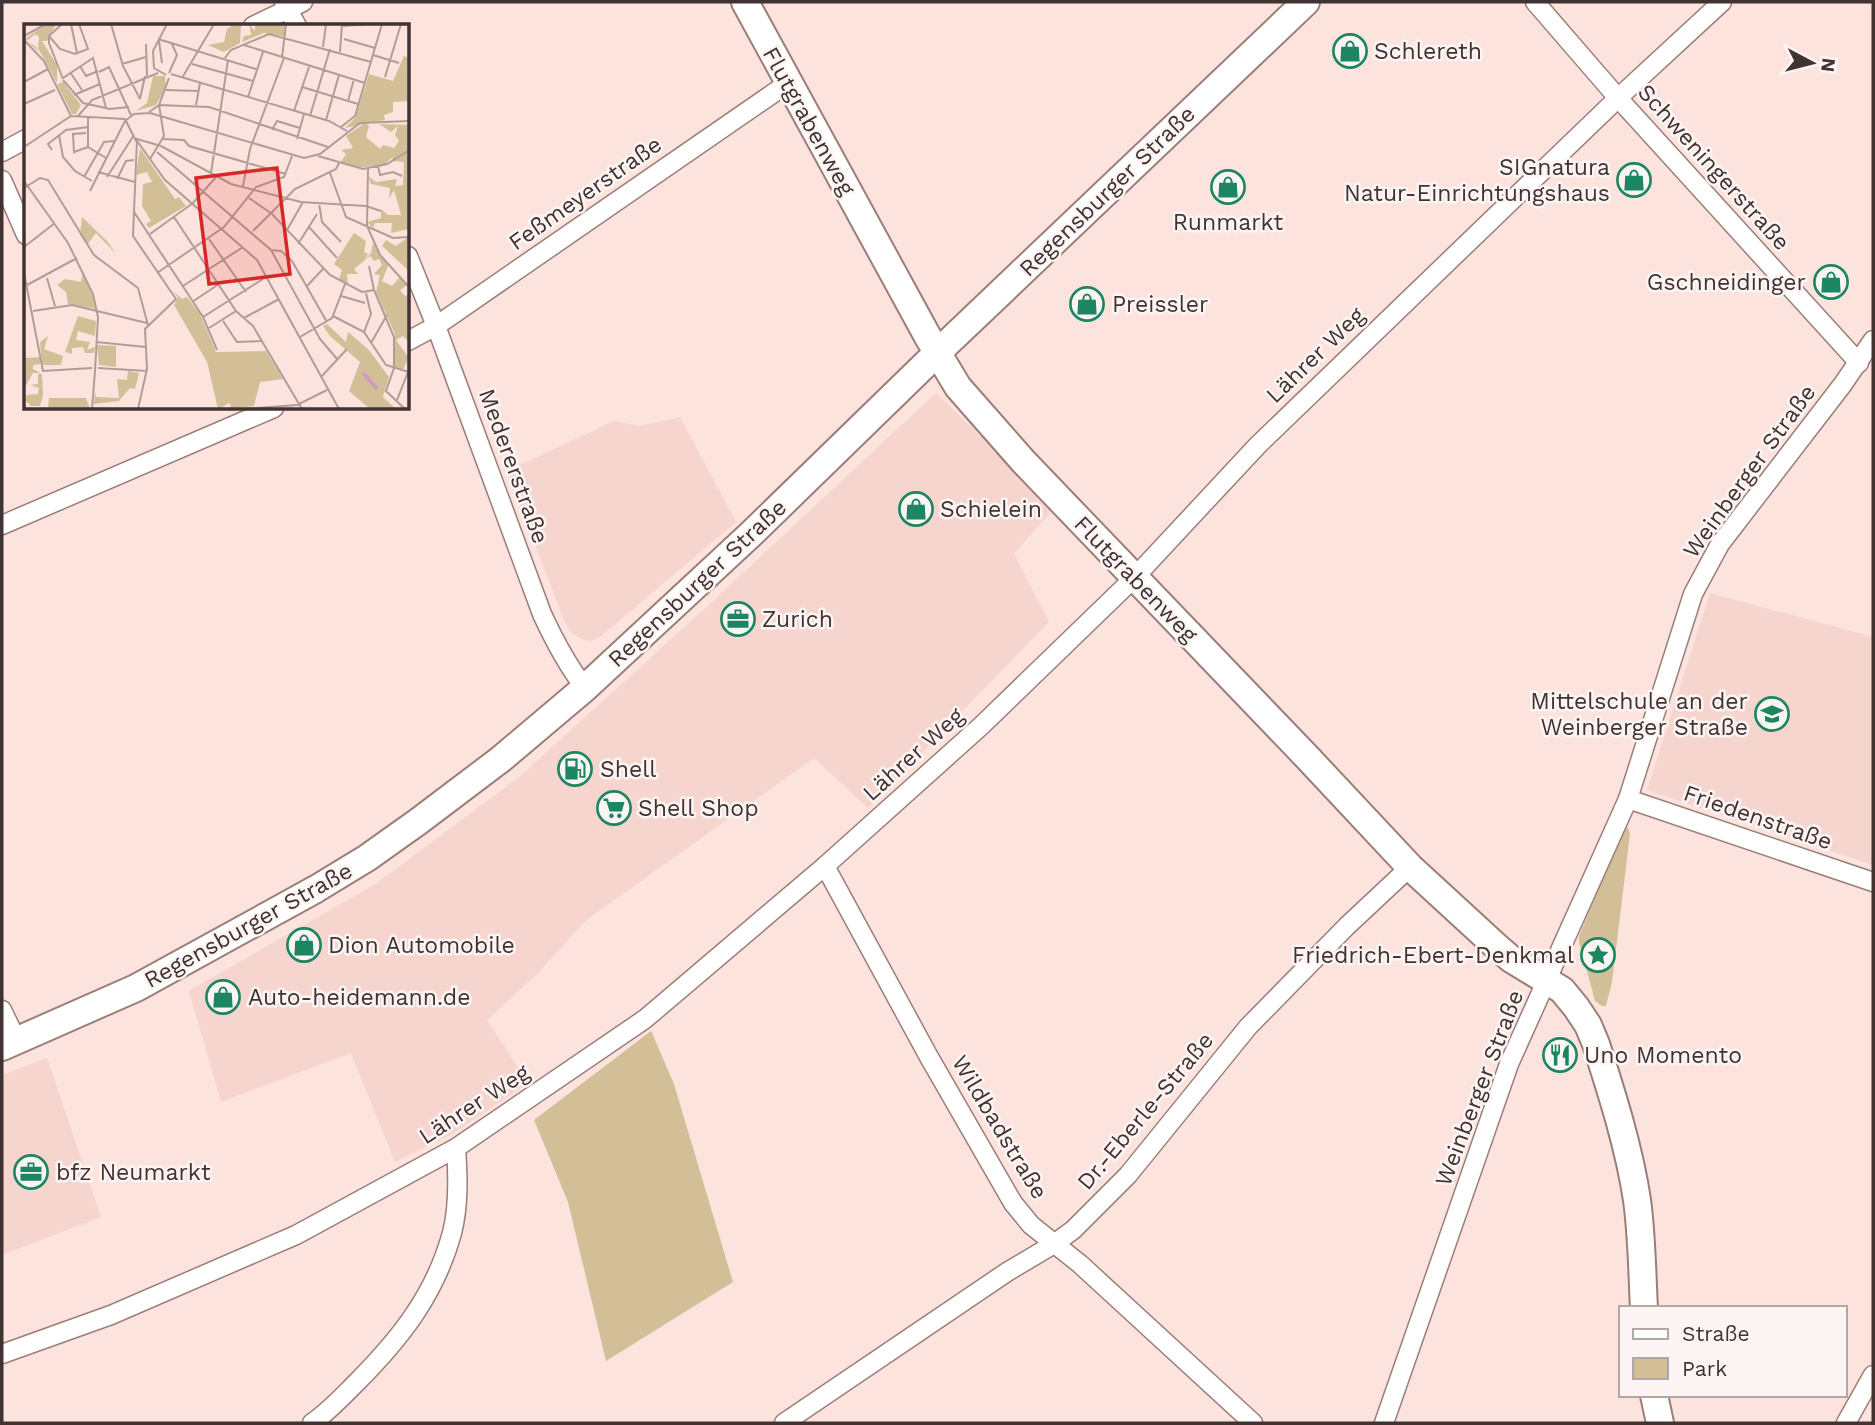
<svg xmlns="http://www.w3.org/2000/svg" width="1875" height="1425" font-family="'Work Sans',sans-serif">
<style>
.built{fill:#f5d5ce}
.green{fill:#d3bf97}
.lines{fill:none;stroke-linecap:round;stroke-linejoin:round}
.street-casing{stroke:#9b7e78;stroke-width:21}
.secondary-casing{stroke:#9b7e78;stroke-width:30}
.street{stroke:#fff;stroke-width:18}
.secondary{stroke:#fff;stroke-width:26}
.labels{text-anchor:middle;stroke-width:5;stroke-linejoin:round;paint-order:stroke}
.poi-label{font-size:23px;fill:#403331;stroke:#fcf5f4;text-anchor:start}
.street-label{font-size:23px;fill:#403331;stroke:#fcf5f4}
.inset-river{fill:none;stroke:#d19ac0;stroke-width:3.5}
.inset-road{fill:none;stroke:#b19d98;stroke-width:2}
.view{fill:#d62828;fill-opacity:0.15;stroke:#d62828;stroke-width:3.5}
.inset-edge{fill:none;stroke:#403331;stroke-width:3.5}
</style>
<rect width="100%" height="100%" fill="#fde3dd"/>
<g class="built">
<polygon points="936,393 1046,499 1053,509 1014,554 1049,622 868,808 814,758 585,921 538,973 487,1020 528,1083 452,1134 395,1162 351,1053 221,1102 189,991 377,883 518,778 714,600"/>
<polygon points="680,417 736,522 601,636 590,641 584,640 571,633 564,620 507,471 614,421 639,426"/>
<polygon points="1710,593 1873,637 1873,865 1647,790"/>
<polygon points="47,1058 101,1217 2,1255 2,1075"/>
</g>
<g class="green">
<polygon points="1628,827 1630,834 1612,982 1606,1006 1602,1006 1595,1001 1579,942 1579,936 1620,836"/>
<polygon points="651,1031 674,1084 733,1282 606,1361 568,1202 534,1120"/>
</g>
<g class="lines">
<g class="street-casing">
<g id="street">
<polyline points="284,2 297,26"/>
<polyline points="1535,2 1618,98 1859,363"/>
<polyline points="253,26 303,2"/>
<polyline points="2,152 26,139"/>
<polyline points="2,180 26,235"/>
<path d="M408,256L436,326L542,614C554,640 567,665 585,688"/>
<polyline points="408,341 436,326 788,83"/>
<polyline points="2,525 274,408"/>
<polyline points="1628,799 1873,882"/>
<polyline points="825,866 929,1057 1013,1203 1031,1225 1080,1264 1253,1423"/>
<polyline points="2,1010 17,1041"/>
<polyline points="2,1354 111,1315 296,1235 456,1148 645,1019 825,866 981,726 1134,578 1258,445 1618,98 1722,2"/>
<path d="M312,1423C328,1412 341,1398 355,1384C400,1339 435,1295 452,1233C459,1206 458,1176 456,1148"/>
<polyline points="784,1423 1007,1272 1054,1244 1073,1230 1128,1175 1248,1027 1347,926 1410,867"/>
<polyline points="1384,1423 1509,1064 1628,799 1693,594 1720,544 1843,384 1873,340"/>
<polyline points="1846,1423 1873,1375"/>
</g>
</g>
<g class="secondary-casing">
<g id="secondary">
<path d="M745,2L928,337L958,387L1023,461L1307,757L1410,867L1496,946L1511,959L1562,990L1576,1007L1588,1025L1596,1044C1612,1094 1629,1147 1637,1200C1642,1236 1642,1272 1644,1308"/>
<polyline points="2,1047 136,988 316,889 367,858 419,821 501,759 585,688 751,534 937,353 1306,2"/>
<polyline points="1654,1395 1660,1423"/>
</g>
</g>
<use href="#street" class="street"/>
<use href="#secondary" class="secondary"/>
</g>
<defs>
<g id="shop-ring" transform="scale(1.75)"><circle r="9.5" fill="#fcf5f4" stroke="#1c8561" stroke-width="1.5"/><path d="M-5-2.5h2.3a2.7 3.5 0 0 1 5.4 0H5L5.5 6h-11ZM-1.5-2.5h3a1.5 2.3 0 0 0-3 0Z" fill="#1c8561"/></g>
<g id="office-ring" transform="scale(1.75)"><circle r="9.5" fill="#fcf5f4" stroke="#1c8561" stroke-width="1.5"/><path d="M-6-3h4V-5.5h4V-3h4V5H-6ZM-1-4.5V-3h2v-1.5ZM-6 0V1H6V0Z" fill="#1c8561"/></g>
<g id="school-ring" transform="scale(1.75)"><circle r="9.5" fill="#fcf5f4" stroke="#1c8561" stroke-width="1.5"/><path d="M0-5L7-2L0 1L-7-2ZM-4 1L0 2.5L4 1V4Q0 6-4 4Z" fill="#1c8561"/></g>
<g id="fuel-ring" transform="scale(1.75)"><circle r="9.5" fill="#fcf5f4" stroke="#1c8561" stroke-width="1.5"/><path d="M-5.5-6h7V0h2V4h1.3V-2.5L3-4.5l.8-.8L6-3V5H2.5V1h-1V6h-7ZM-4.2-4.7v3.2H.2V-4.7Z" fill="#1c8561"/></g>
<g id="supermarket-ring" transform="scale(1.75)"><circle r="9.5" fill="#fcf5f4" stroke="#1c8561" stroke-width="1.5"/><path d="M-6-5.5h2.5l.6 2H6L4.5 2H-2.5L-4.4-4H-6ZM-1.5 3.2a1.3 1.3 0 1 0 .1 0ZM3 3.2a1.3 1.3 0 1 0 .1 0Z" fill="#1c8561"/></g>
<g id="sight-ring" transform="scale(1.75)"><circle r="9.5" fill="#fcf5f4" stroke="#1c8561" stroke-width="1.5"/><path d="M0-6L1.8-2.2L6-1.7L2.9 1.2L3.7 5.4L0 3.3L-3.7 5.4L-2.9 1.2L-6-1.7L-1.8-2.2Z" fill="#1c8561"/></g>
<g id="restaurant-ring" transform="scale(1.75)"><circle r="9.5" fill="#fcf5f4" stroke="#1c8561" stroke-width="1.5"/><path d="M-5-6h1v4h1v-4h1v4h1v-4h1v5L-1.5 .5V6h-2V.5L-5-1ZM5-6V6H3V1.5H1.5Q1.5-4 5-6Z" fill="#1c8561"/></g>
</defs>
<g fill-rule="evenodd">
<use href="#shop-ring" x="1350" y="51"/>
<use href="#shop-ring" x="1634" y="180"/>
<use href="#shop-ring" x="1228" y="187"/>
<use href="#shop-ring" x="1831" y="282"/>
<use href="#shop-ring" x="1087" y="304"/>
<use href="#shop-ring" x="916" y="509"/>
<use href="#office-ring" x="738" y="619"/>
<use href="#school-ring" x="1772" y="714"/>
<use href="#fuel-ring" x="575" y="769"/>
<use href="#supermarket-ring" x="614" y="808"/>
<use href="#shop-ring" x="304" y="945"/>
<use href="#sight-ring" x="1598" y="955"/>
<use href="#shop-ring" x="223" y="997"/>
<use href="#restaurant-ring" x="1560" y="1055"/>
<use href="#office-ring" x="31" y="1172"/>
</g>
<g class="labels">
<g class="poi-label">
<text x="1374" y="59">Schlereth</text>
<text x="1610" y="175" text-anchor="end">SIGnatura<tspan x="1610" dy="26">Natur-Einrichtungshaus</tspan></text>
<text x="1228" y="230" text-anchor="middle">Runmarkt</text>
<text x="1806" y="290" text-anchor="end">Gschneidinger</text>
<text x="1112" y="312">Preissler</text>
<text x="940" y="517">Schielein</text>
<text x="762" y="627">Zurich</text>
<text x="1748" y="709" text-anchor="end">Mittelschule an der<tspan x="1748" dy="26">Weinberger Straße</tspan></text>
<text x="600" y="777">Shell</text>
<text x="638" y="816">Shell Shop</text>
<text x="328" y="953">Dion Automobile</text>
<text x="1574" y="963" text-anchor="end">Friedrich-Ebert-Denkmal</text>
<text x="248" y="1005">Auto-heidemann.de</text>
<text x="1584" y="1063">Uno Momento</text>
<text x="56" y="1180">bfz Neumarkt</text>
</g>
<g class="street-label">
<text transform="translate(809 121) rotate(61)" y="8">Flutgrabenweg</text>
<text transform="translate(1714 167) rotate(48)" y="8">Schweningerstraße</text>
<text transform="translate(1107 191) rotate(-44)" y="8">Regensburger Straße</text>
<text transform="translate(585 193) rotate(-35)" y="8">Feßmeyerstraße</text>
<text transform="translate(1315 355) rotate(-44)" y="8">Lährer Weg</text>
<text transform="translate(514 466) rotate(70)" y="8">Medererstraße</text>
<text transform="translate(1749 471) rotate(-54)" y="8">Weinberger Straße</text>
<text transform="translate(1136 579) rotate(46)" y="8">Flutgrabenweg</text>
<text transform="translate(697 583) rotate(-43)" y="8">Regensburger Straße</text>
<text transform="translate(913 754) rotate(-42)" y="8">Lährer Weg</text>
<text transform="translate(1758 817) rotate(19)" y="8">Friedenstraße</text>
<text transform="translate(248 925) rotate(-29)" y="8">Regensburger Straße</text>
<text transform="translate(1479 1088) rotate(-69)" y="8">Weinberger Straße</text>
<text transform="translate(474 1104) rotate(-33)" y="8">Lährer Weg</text>
<text transform="translate(1145 1111) rotate(-50)" y="8">Dr.-Eberle-Straße</text>
<text transform="translate(1000 1127) rotate(59)" y="8">Wildbadstraße</text>
</g>
</g>
<g transform="translate(24 24)">
<rect width="385" height="385" fill="#fde3dd"/>
<path d="M23,0H32L23,17H18L33,41V59L14,24L15,13L11,10L3,17L11,22L16,29L3,17L2,14ZM225,0L231,7V0H261L260,12L240,9L218,18L220,12L227,11ZM209,1H217L216,19L200,28L184,21L200,18L203,5ZM380,32L385,34V77L369,78V88L360,91L361,96L321,104L331,94L345,50L369,57ZM129,52H141L142,64L132,81L112,87L123,79ZM39,58L57,81L52,90H48L33,60ZM341,99L345,102L342,113L356,125L359,121L370,124L375,117L371,111L374,102L367,108L355,100L385,101V205L367,209L368,199H351L349,204L343,198L357,194V185L364,191H377L370,166L365,175L366,164L347,160L344,152L352,158L373,155L371,162L379,161L380,138L368,137L369,133L361,140L334,144L317,138L322,130L317,126L329,124L322,112ZM116,124L151,175L155,173L162,182L125,204L122,200L127,197L118,182L119,160L128,158L123,148L112,151ZM58,193L83,217L92,230L72,209L63,221L56,211ZM330,209L342,217L340,228L344,230L340,236L347,229L349,219L364,242L358,257L368,262L376,253L383,261L376,266L381,272L385,270V318L379,312L372,316L385,334L379,345L371,343V310L352,268L356,251L350,250L358,241L355,235L350,237L346,232L330,245L334,250H323L324,260L315,255L318,246L310,240ZM384,213L385,216V247L358,222L362,216L372,222ZM59,248L69,273L72,285L44,280L42,268L33,261L41,255L57,258ZM149,267L158,275L163,273L176,290L192,328L242,327L259,355L236,358L230,382L207,385L206,379L194,385L183,338L150,281L154,274ZM54,292L72,297L71,312L54,307L52,316L66,318L63,326L71,323L70,329H61L59,323L48,324V330L41,328ZM303,300L322,318L324,308L345,326L365,353L359,373L372,385H346L325,367L336,338L306,312L299,302ZM24,312L20,325L39,332L37,341H18L16,318ZM73,321L92,322V343L75,341ZM16,333V340L9,341V345L17,349H9L0,365V334ZM104,347L115,349L111,365L106,364L95,377L70,380L71,367L72,373L95,374L93,355L103,356ZM14,350H18L19,371L16,382H7L1,376L3,371L14,370L15,364L6,361L14,360ZM25,374H62L66,385L24,384Z" fill="#d3bf97"/>
<path class="inset-river" d="M339,349L353,365"/>
<path class="inset-road" d="M38,0L25,12V19L39,55M47,0L53,29M87,0L99,42L116,75M319,2L343,0M0,12L22,0M25,12L36,25L51,30L64,25L55,0M134,15L232,45M320,15L351,24M0,16L20,37L47,92M135,17L138,39M122,20L123,52M220,21L341,59M299,23L302,0M316,28L318,0M349,31L375,39M201,34L207,26L245,10L347,38M258,34L262,0M98,40L122,33M168,40L229,57M56,42L62,52L74,47M46,48L58,66M75,48L85,43L107,91M145,49L153,31L148,20M147,50L305,97L323,107M142,51L130,44L129,27L143,0M361,53L377,0M39,54L69,34L82,84M158,54L190,0M39,56L59,79L86,85L105,83M0,58L24,45M278,63L334,80M142,66L174,67M50,71L76,60M224,73L239,28M116,75L121,52M324,77L330,55M0,80L31,66M172,81L176,59M270,87L285,43M125,88L135,81L145,54M54,92L68,76L134,49M286,92L306,25M64,94V123L82,134M302,96L315,51M101,97L110,90L126,89L280,134L296,130L336,99L385,97M317,103L331,92L358,0M248,106L253,97L276,104M62,109L49,110L50,128L64,123M35,111L39,133L51,147L68,157M111,114L141,156L233,236L315,385M139,115L160,116L165,122L262,150M273,115L280,90M0,123L47,92L101,95L112,117M28,126L24,120L42,106L64,103M133,128L247,226L296,315L313,335M294,132L339,145L363,140L384,127M126,135L140,112L135,81L185,83L304,123M354,142L356,151L369,148L378,152M344,144L343,202L356,231L384,262M74,148L111,158M187,149L204,36M306,149L322,193L369,214L385,213M60,153L80,118L91,117M83,153L110,111M93,155L102,137L110,136M0,157L44,219L69,270L74,293L71,347V340M219,162L226,125L260,34M0,164L16,154L24,156L70,231L114,264L124,301M66,167L101,97M225,174L248,190L306,251L338,268L350,266M295,179L298,198L317,218M110,188L179,293L193,326M150,193L212,287L229,302L278,385M285,203L313,234M263,206L279,178M229,207L271,165L312,145L315,139M126,210L169,179L193,152M185,215L222,268M274,220L293,190M0,223L31,199M247,226L257,227L268,237L303,298M345,242L350,266L370,313V344L362,367L381,385M0,249L19,347L68,344M133,249L200,203L232,163L260,153L268,132M23,254L31,282M3,261L53,234M159,262L219,223M282,263L299,245M317,272L341,279M168,278L195,260M9,287L48,281L123,299M309,292L340,308L362,341L385,348M179,293L242,253M220,294L255,275M199,297L213,318L237,317M185,304L212,287M340,308L347,290L342,269M276,313L308,294L321,260M72,318L122,323M347,319L363,291M74,344L123,347M298,352L323,325M373,376L384,348M68,385L71,347M114,385L123,345L121,305L152,275L109,212L113,115L137,122L207,160L277,178L342,182L357,187M219,385L273,381L303,366"/>
<path class="view" d="M253,144L266,250L185,260L172,154Z"/>
<rect width="385" height="385" class="inset-edge"/>
</g>
<rect width="1875" height="1425" fill="none" stroke="#403331" stroke-width="7"/>
<rect x="1619" y="1306" width="228" height="91" fill="#fcf5f4" stroke="#b1a7a6" stroke-width="2"/>
<rect x="1633" y="1329" width="35" height="10" fill="#ffffff" stroke="#b1a7a6" stroke-width="2"/>
<text x="1682" y="1341" font-size="21" fill="#403331">Straße</text>
<rect x="1633" y="1358" width="35" height="21" fill="#d3bf97" stroke="#b1a7a6" stroke-width="2"/>
<text x="1682" y="1376" font-size="21" fill="#403331">Park</text>
<g transform="translate(1812 63) rotate(97)" stroke="#fcf5f4" stroke-width="5" paint-order="stroke">
<path d="M0-5L12 26L0 18L-12 26Z" fill="#403331"/>
<text y="-10" font-size="19" font-weight="bold" text-anchor="middle" fill="#403331">N</text>
</g>
</svg>
